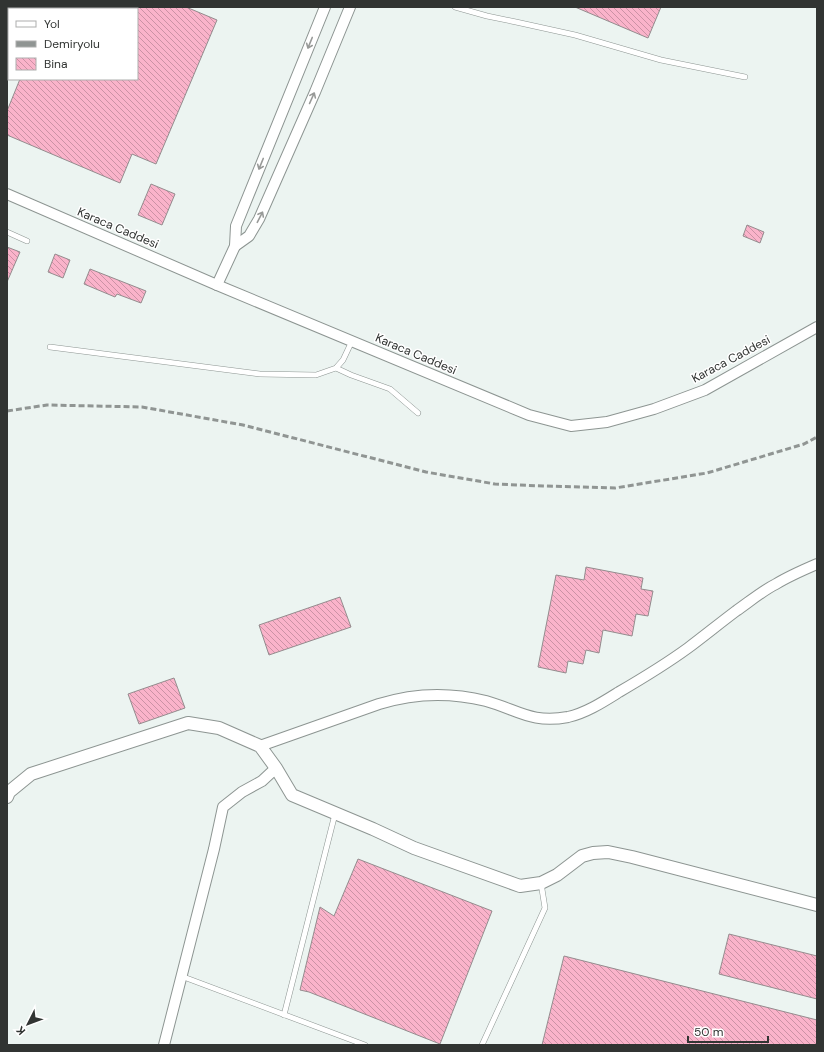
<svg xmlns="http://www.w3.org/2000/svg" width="824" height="1052" font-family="'DM Sans',sans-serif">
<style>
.building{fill:url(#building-back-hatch);stroke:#948c8e}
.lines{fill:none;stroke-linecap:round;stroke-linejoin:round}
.service-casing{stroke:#8d9592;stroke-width:6}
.minor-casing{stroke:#8d9592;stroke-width:12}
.tertiary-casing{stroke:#8d9592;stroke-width:14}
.service{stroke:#fff;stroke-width:5}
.minor{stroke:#fff;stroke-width:10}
.tertiary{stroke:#fff;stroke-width:12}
.rail{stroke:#909593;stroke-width:3;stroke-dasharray:6 3;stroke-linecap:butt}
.oneway{stroke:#989a98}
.labels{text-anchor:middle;stroke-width:3;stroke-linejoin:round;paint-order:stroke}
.street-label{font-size:12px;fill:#313432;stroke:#fff}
</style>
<defs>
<pattern id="building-back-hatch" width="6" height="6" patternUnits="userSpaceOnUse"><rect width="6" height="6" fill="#fab3ca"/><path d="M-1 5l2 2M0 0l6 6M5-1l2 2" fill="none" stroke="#cb92a5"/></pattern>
</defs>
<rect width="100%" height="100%" fill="#ecf4f1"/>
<g class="building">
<polygon points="137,7 186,7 217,20 156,164 132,154 120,183 7,135 7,111 20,79 137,79"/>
<polygon points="575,7 661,7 648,38"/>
<polygon points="151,184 175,194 162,225 138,215"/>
<polygon points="747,225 764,232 760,243 743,236"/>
<polygon points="7,247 20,252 7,282"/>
<polygon points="55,254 70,260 63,278 48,272"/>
<polygon points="90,269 146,291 141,303 117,294 115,297 84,284"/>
<polygon points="586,567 643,578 641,589 653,591 648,616 636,614 632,636 603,630 599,653 586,650 583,664 568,661 566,673 538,667 556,575 584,580"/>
<polygon points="340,597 351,627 269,655 259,625"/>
<polygon points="174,678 185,708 139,724 128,694"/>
<polygon points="358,859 492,911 440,1044 309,992 300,990 320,907 334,916"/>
<polygon points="729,934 817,956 817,999 719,974"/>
<polygon points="564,956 817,1020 817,1045 542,1045"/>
</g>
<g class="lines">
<g class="service-casing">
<g id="service">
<polyline points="455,7 487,16 516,22 575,35 661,60 745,77"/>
<polyline points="7,232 27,241"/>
<polyline points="50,347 260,374 316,375 336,368 343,360 352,341"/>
<polyline points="336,368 351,375 390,389 418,413"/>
<polyline points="181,976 365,1045"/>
<polyline points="284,1015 335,814"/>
<polyline points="482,1045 545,908 541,883"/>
</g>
</g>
<g class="minor-casing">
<g id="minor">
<polyline points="7,194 217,285 529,415 571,426 607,422 654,409 705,390 817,327"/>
<polyline points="235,246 249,236 259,219 315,92 350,7"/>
<polyline points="217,285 235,246 236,226 325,7"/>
<path d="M260,746L379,704C414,693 450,692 486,701C518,710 532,724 568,717C586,713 603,702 619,692C643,678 666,664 688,648C704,636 720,623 736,611C749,602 762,591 776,584C789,576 803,570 817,564"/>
<polyline points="164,1045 214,849 223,807 242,792 262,781 276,768"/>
</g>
</g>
<g class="tertiary-casing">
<polyline id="tertiary" points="7,797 9,792 31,774 188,723 219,728 260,746 276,768 292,795 373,829 414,848 520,886 541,883 557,875 582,856 593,853 608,852 632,857 817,905"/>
</g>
<use href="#service" class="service"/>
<use href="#minor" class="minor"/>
<use href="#tertiary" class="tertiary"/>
<polyline class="rail" points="7,411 47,405 142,407 243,425 426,472 495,484 543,486 615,488 707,473 804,444 817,437"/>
</g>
<defs><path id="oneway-shaft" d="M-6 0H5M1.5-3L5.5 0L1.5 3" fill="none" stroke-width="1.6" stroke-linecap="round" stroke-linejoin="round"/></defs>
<g class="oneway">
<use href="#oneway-shaft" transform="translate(310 43) rotate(112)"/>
<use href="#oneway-shaft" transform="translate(312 98) rotate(-66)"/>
<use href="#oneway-shaft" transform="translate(261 164) rotate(112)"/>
<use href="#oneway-shaft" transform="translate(260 217) rotate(-63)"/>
</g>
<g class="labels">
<g class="street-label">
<text transform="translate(118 228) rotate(23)" y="4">Karaca Caddesi</text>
<text transform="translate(416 354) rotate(23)" y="4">Karaca Caddesi</text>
<text transform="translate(731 359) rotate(-28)" y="4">Karaca Caddesi</text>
</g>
</g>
<rect width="824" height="1052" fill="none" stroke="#313432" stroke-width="16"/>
<rect x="8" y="8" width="130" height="72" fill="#ffffff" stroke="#adaead"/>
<rect x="16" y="21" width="20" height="6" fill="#ffffff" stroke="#adaead"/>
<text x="44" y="28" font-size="12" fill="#313432">Yol</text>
<rect x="16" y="41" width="20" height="6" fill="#909593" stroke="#adaead"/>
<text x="44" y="48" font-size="12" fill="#313432">Demiryolu</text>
<rect x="16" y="58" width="20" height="12" fill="url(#building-back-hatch)" stroke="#adaead"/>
<text x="44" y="68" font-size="12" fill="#313432">Bina</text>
<g transform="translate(28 1024) rotate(228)" stroke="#ffffff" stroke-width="3" paint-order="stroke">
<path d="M0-3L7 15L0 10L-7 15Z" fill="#313432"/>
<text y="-6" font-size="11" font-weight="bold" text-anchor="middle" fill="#313432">K</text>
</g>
<path d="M688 1036v6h80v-6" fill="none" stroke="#313432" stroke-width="2"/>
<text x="694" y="1036" font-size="12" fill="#313432" stroke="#ffffff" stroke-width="3" paint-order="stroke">50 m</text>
</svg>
